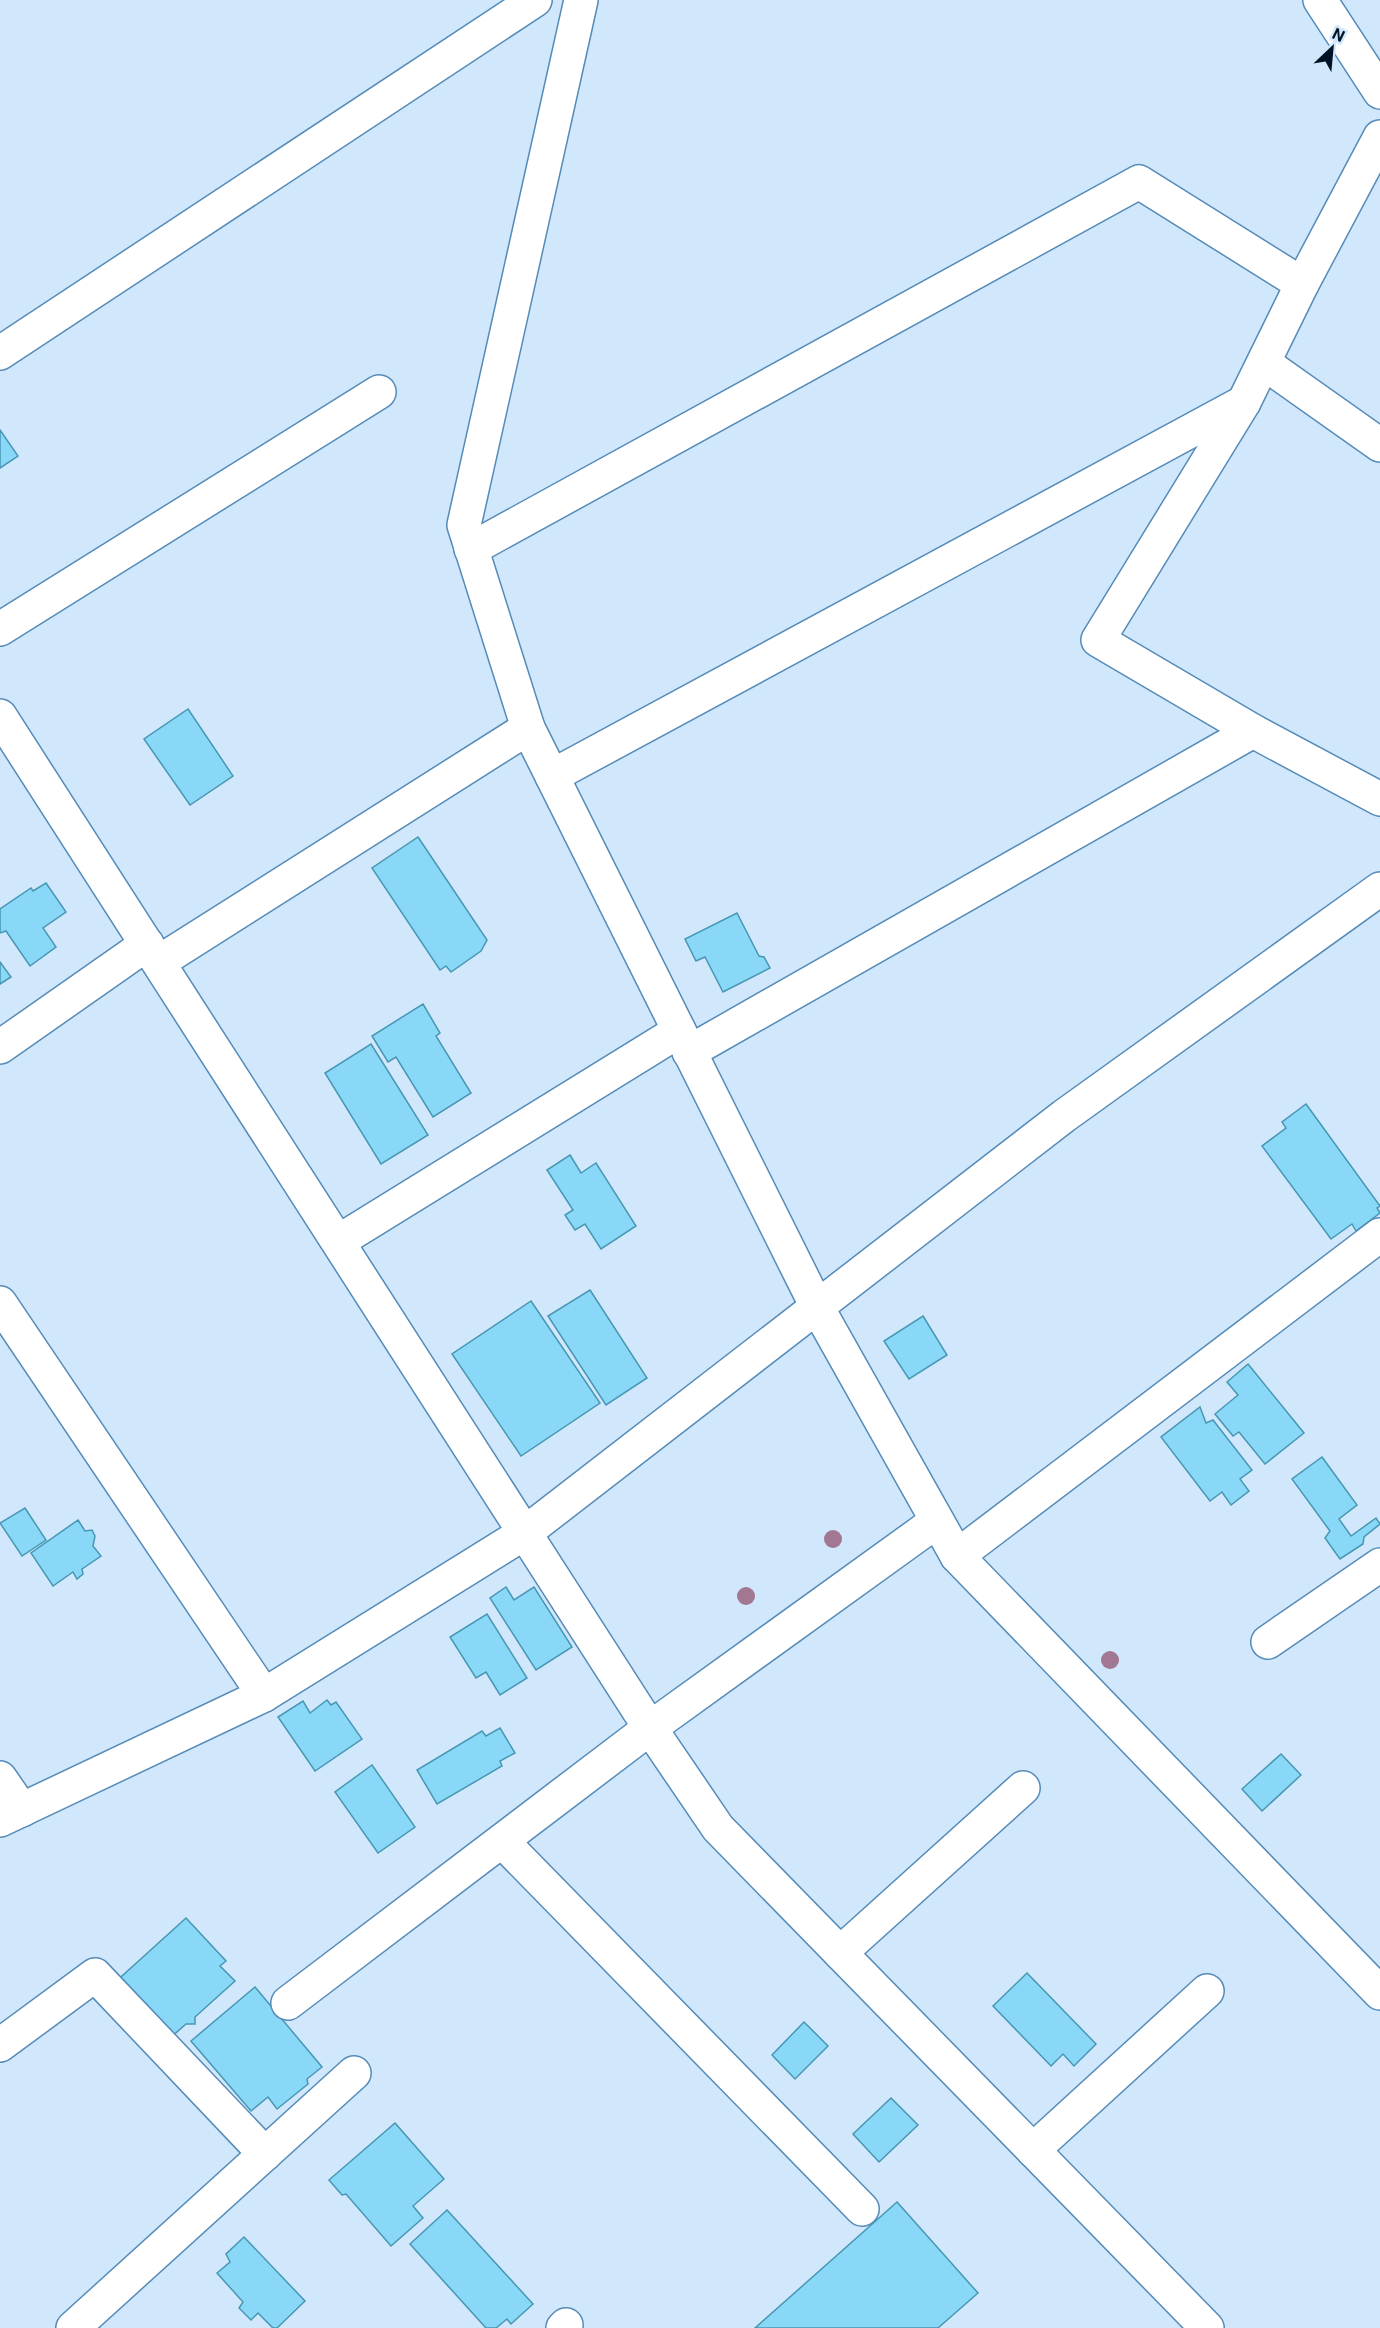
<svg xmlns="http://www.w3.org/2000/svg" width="1380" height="2328" font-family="Roboto,sans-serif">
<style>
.building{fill:#89d8f7;stroke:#4797b4;stroke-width:1.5}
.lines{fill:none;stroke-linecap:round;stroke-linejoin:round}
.minor-casing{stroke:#558bb8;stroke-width:36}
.minor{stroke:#fff;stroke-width:33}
.tree{fill:#a27792}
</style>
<rect width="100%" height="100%" fill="#d1e7fb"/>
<g class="building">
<polygon points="0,430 18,456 0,468"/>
<polygon points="188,709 233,776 190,805 144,739"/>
<polygon points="418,837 487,940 481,951 451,972 446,966 440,970 372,868"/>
<polygon points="46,883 66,912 43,928 56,947 30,966 6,931 0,933 0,909 31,888 33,891"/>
<polygon points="737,913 759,956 764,957 770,968 723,992 705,957 696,961 685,939"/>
<polygon points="0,962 11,977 0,984"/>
<polygon points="423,1004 440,1033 436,1036 471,1093 433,1117 396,1057 388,1062 372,1036"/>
<polygon points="371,1044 428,1135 381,1164 325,1073"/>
<polygon points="1306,1104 1380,1206 1377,1208 1380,1213 1356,1231 1352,1224 1331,1239 1262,1146 1286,1128 1282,1122"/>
<polygon points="570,1155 581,1173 596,1163 636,1226 601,1249 585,1224 575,1230 565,1215 573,1210 547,1170"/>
<polygon points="590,1290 647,1378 606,1405 548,1316"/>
<polygon points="531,1301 600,1403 521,1456 452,1354"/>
<polygon points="923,1316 947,1355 909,1379 884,1341"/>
<polygon points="1248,1364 1304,1433 1265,1464 1239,1432 1233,1436 1215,1414 1238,1395 1227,1382"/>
<polygon points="1200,1407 1206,1423 1213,1420 1252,1470 1240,1479 1249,1491 1231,1505 1222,1492 1210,1501 1161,1437"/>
<polygon points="1322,1457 1357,1505 1339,1519 1351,1536 1376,1518 1380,1524 1364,1537 1363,1544 1340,1559 1325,1538 1330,1531 1292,1479"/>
<polygon points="25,1508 46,1540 22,1556 0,1523"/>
<polygon points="78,1520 85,1531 92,1530 95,1536 93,1546 101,1556 82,1569 83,1574 77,1579 73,1572 53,1586 31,1553"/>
<polygon points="506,1587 514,1600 534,1587 572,1647 536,1670 490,1598"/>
<polygon points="487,1614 527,1678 500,1695 486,1672 476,1678 450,1637"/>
<polygon points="327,1700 331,1705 336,1702 362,1739 315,1771 278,1717 303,1701 310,1713"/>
<polygon points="500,1728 515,1753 500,1761 502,1766 437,1804 417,1770 482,1731 486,1736"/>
<polygon points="1281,1754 1301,1775 1262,1811 1242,1789"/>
<polygon points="372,1765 415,1827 378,1853 335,1792"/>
<polygon points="186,1918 226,1961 220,1966 235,1981 195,2017 195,2024 186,2024 169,2039 111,1986"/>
<polygon points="1027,1973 1096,2044 1074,2066 1063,2054 1051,2066 993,2006"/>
<polygon points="255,1987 322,2067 307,2079 308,2084 277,2109 268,2097 251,2111 191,2041"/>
<polygon points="804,2022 828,2046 795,2079 772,2055"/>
<polygon points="891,2098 918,2125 879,2162 853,2134"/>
<polygon points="395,2123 444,2179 413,2206 423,2218 391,2246 346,2194 342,2195 329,2180"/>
<polygon points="897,2202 978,2293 938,2328 755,2328"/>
<polygon points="447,2210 533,2304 511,2324 507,2319 496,2328 486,2328 410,2244"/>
<polygon points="244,2237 305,2301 277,2328 273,2328 258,2313 251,2320 239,2308 243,2302 217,2273 230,2262 226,2254"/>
</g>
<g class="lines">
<g class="minor-casing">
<g id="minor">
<polyline points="581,0 464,525 528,728 817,1307 957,1556 1380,1993"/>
<polyline points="1320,0 1380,92"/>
<polyline points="1380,137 1302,284 1244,402 1098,640 1253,731 1380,799"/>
<polyline points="0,353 535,0"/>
<polyline points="1264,363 1380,445"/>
<polyline points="471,549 1139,182 1302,284"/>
<polyline points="0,629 379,392"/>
<polyline points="0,716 650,1728 718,1828 1207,2328"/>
<polyline points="552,776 1244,402"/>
<polyline points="159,962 528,728"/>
<polyline points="0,1047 147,944"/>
<polyline points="689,1052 1253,731"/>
<polyline points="339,1241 679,1031"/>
<polyline points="0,1303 264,1695"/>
<polyline points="957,1556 1380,1235"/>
<polyline points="1268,1642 1380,1565"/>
<polyline points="0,1778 22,1810"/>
<polyline points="0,1820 264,1695 526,1532 1064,1116 1380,889"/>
<polyline points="502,1841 862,2209"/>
<polyline points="840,1953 1023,1788"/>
<polyline points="288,2003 650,1728 937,1521"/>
<polyline points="0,2045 95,1975 265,2154"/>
<polyline points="1033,2150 1207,1991"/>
<polyline points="73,2328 354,2073"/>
<polyline points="563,2328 566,2325"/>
</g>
</g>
<use href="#minor" class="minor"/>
</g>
<g class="tree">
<circle cx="833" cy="1539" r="9"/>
<circle cx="746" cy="1596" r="9"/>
<circle cx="1110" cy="1660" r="9"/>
</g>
<g transform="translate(1332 48) rotate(26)" stroke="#d1e7fb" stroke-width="4.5" paint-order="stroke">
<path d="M0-4.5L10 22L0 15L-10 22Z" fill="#011425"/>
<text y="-9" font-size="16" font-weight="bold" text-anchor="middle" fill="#011425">N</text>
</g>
</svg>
